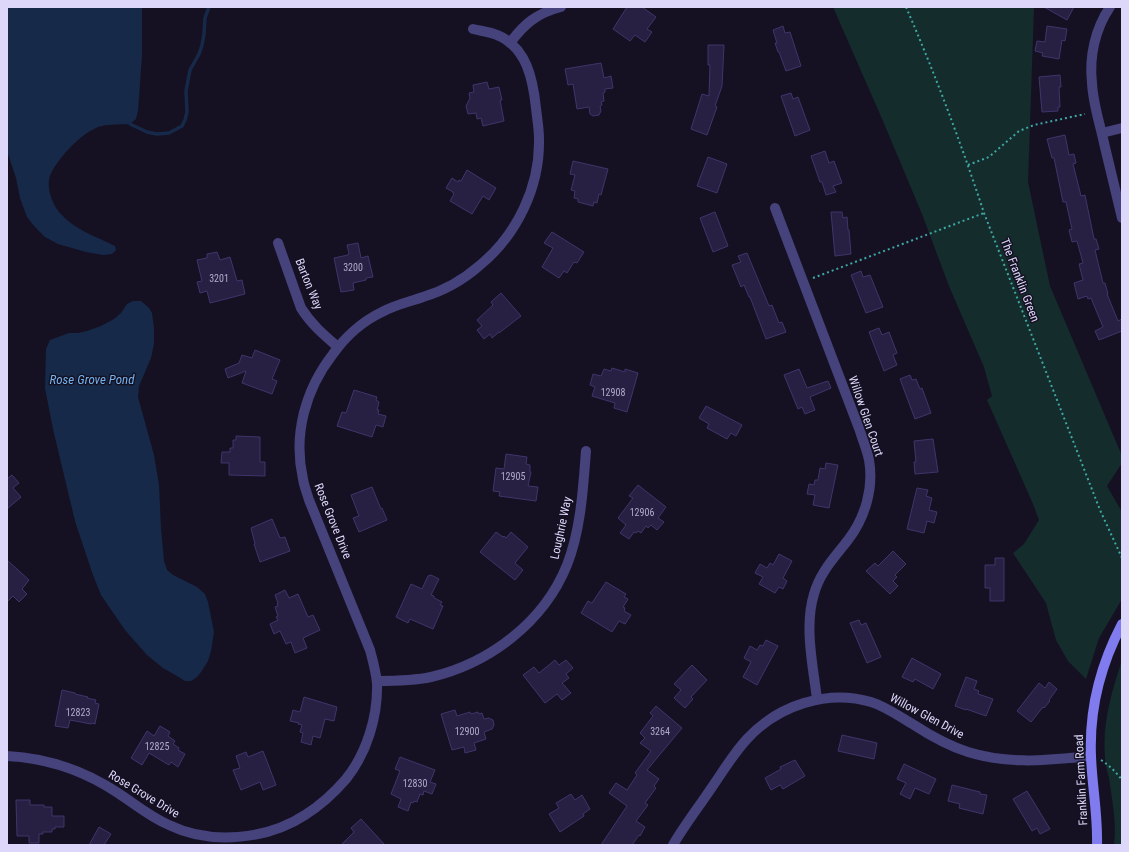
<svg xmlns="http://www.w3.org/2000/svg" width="1129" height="852" font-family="'Roboto Condensed',sans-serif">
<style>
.green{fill:#152c2c}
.water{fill:#162948}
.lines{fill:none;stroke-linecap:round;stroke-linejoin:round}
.stream{stroke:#162948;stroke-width:3.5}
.building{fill:#272042;stroke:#40356b}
.path{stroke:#3ea8a4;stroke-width:2;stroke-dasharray:2 3;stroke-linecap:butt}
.street{stroke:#45427c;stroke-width:10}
.secondary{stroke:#807bee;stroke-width:10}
.labels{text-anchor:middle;stroke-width:3;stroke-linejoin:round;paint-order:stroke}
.number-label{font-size:10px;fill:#b0aacc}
.street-label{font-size:12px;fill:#ddd8fa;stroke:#151123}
.water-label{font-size:13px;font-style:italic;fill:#73b2ed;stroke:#151123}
</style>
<rect width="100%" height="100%" fill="#151123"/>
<g class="green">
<polygon points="833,7 1034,7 1028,182 1050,286 1122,456 1122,463 1107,486 1122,512 1122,599 1099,638 1086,679 1068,661 1056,640 1046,603 1013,553 1024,544 1039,520 1033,504 987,400 992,396 984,367 949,286 922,214 883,121"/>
<path d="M1122,660V845H1114C1117,823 1112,800 1109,778C1107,771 1105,763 1105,756C1102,723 1112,691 1122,660Z"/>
</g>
<g class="water">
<path d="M7,7H142V56L138,111L136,119L130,124C118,125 105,123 94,129C79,136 56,160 50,176C46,187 52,204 60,213C75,230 95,236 115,246L116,250L112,254L103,255L86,252L58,244L45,237L35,227L27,217L20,198L16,178L7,151Z"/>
<polygon points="133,301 141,301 149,308 152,313 154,328 154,344 151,358 139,386 138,397 154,455 159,485 161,528 164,561 167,570 173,575 197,587 205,594 208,602 214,632 211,651 208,661 201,672 197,677 191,681 185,681 177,676 163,668 147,655 125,630 101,595 93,575 75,521 53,429 45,388 46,349 50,340 69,333 78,333 87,331 101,326 114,319 121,313 127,304"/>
</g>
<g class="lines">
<polyline class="stream" points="130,124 147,132 157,134 169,133 182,126 185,120 187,112 186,91 190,70 199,54 202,45 204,34 205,18 209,7"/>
</g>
<g class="building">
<polygon points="627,7 642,7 656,17 647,29 652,32 645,42 635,35 630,41 613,29"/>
<polygon points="1044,7 1074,7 1067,20"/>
<polygon points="783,26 785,33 790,32 801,66 786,71 779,52 778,52 775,43 777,43 773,30"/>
<polygon points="1047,26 1067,29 1065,41 1062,40 1059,59 1042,56 1043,53 1035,51 1037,41 1045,42"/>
<polygon points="708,45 724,45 722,86 715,106 717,107 707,135 691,129 702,94 709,96 710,65 708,65"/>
<polygon points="601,63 604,78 611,76 613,88 605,89 605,92 603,93 604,101 601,102 602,105 600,106 601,111 599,115 593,116 590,114 589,107 577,109 573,84 568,85 565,69"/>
<polygon points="1060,75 1061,87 1059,87 1060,107 1058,107 1058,111 1042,112 1039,77"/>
<polygon points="487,82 489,89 499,87 502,100 500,100 504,121 483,126 481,118 477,119 476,113 468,114 466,106 470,98 469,93 474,92 473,85"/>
<polygon points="791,93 793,99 798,97 810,130 795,136 781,96"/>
<polygon points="1065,135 1069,155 1074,154 1076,163 1073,164 1081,196 1085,195 1094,239 1096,239 1099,249 1095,250 1103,283 1105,283 1108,294 1107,294 1118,321 1122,319 1122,331 1099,340 1095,331 1103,327 1091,298 1088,299 1087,296 1078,299 1074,283 1083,280 1079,264 1083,263 1077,241 1072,242 1069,230 1072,229 1066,202 1063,202 1054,158 1052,158 1047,139"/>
<polygon points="825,151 829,163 834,161 842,183 833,186 836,192 826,195 822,182 820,182 811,156"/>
<polygon points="708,157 727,164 717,193 697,186"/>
<polygon points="573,161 608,169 601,195 599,194 597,203 594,202 593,206 578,202 578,199 574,198 575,191 571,190 575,175 570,174"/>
<polygon points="467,170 496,188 489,200 483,196 472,214 450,201 454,194 453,193 453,192 446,188 452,178 458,182 459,180 461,181"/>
<polygon points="715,212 728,246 713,252 700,218"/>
<polygon points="831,212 842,212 843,218 847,217 848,230 849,230 851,254 835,256"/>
<polygon points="552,232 584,252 577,263 574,262 567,273 564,271 559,278 542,267 553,248 544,243"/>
<polygon points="358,243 361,258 368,256 373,277 366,278 366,280 353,283 354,290 341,292 334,258 348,255 349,253 347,245"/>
<polygon points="217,252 220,260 230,257 237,281 242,280 245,294 210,303 207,291 200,293 197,282 202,281 197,260 207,258 207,254"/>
<polygon points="747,253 769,306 772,305 779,323 782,322 786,332 766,339 750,297 749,297 744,285 741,287 732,265 741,262 738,256"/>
<polygon points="861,271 863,277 870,275 883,307 866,313 851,275"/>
<polygon points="501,293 521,316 499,333 499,332 492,338 490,334 484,339 477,330 482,326 477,320 493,305 491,302"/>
<polygon points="879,328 882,335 889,332 897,353 893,355 897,365 884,371 869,332"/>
<polygon points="255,350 280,360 272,379 277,381 272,394 242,383 246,371 228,378 225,369 239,363 242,355 252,358"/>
<polygon points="612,368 625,372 625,369 638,373 627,412 614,408 615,403 592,396 595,387 590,385 593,374 601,376 604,369 611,371"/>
<polygon points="799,369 807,388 828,381 831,388 810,397 815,410 805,414 802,407 798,409 784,375"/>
<polygon points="910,375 912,380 916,379 920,389 922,388 931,413 915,419 900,379"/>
<polygon points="354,390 377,397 376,400 379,402 377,410 379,410 378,414 386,416 383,427 376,425 372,437 337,426 342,412 346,413"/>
<polygon points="706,406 742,425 736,436 731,433 727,439 707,428 709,424 699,418"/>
<polygon points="236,436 260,437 260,462 265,462 265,476 229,475 229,463 221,463 222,452 230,452 230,448 233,448 233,440 236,440"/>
<polygon points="933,439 938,472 915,474 914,462 916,462 914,441"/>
<polygon points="506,454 527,457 526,464 530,465 530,472 531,472 528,486 538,487 536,501 499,496 500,492 493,491 496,468 504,469"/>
<polygon points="826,463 838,465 829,508 813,505 815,495 807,494 809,484 814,485 815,480 818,480 820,468 825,469"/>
<polygon points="12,475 19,483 13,488 21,497 7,509 7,479"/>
<polygon points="638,485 666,507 658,518 664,522 657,530 651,525 648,528 646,526 641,533 638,531 636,533 634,532 629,539 620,533 626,525 618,518 633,498 629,496"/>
<polygon points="372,487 381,509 382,508 387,520 359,532 353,518 359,516 351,495"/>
<polygon points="917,488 928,490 926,496 932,498 929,510 937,512 934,523 927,521 924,533 907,529"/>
<polygon points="272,519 280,538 285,537 290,551 260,562 254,544 255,544 251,528"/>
<polygon points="496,532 503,537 504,536 506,538 511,532 528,547 515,563 523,570 515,580 480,552"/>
<polygon points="893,551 906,564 895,575 897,577 893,581 898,586 890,594 866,571 875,563 878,566"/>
<polygon points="779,554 792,561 783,578 787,581 783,589 779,587 775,593 759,584 763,577 755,573 760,564 767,568 770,563 773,565"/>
<polygon points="995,558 1004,558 1004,601 990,601 990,588 985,588 985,565 995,565"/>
<polygon points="7,560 29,580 22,589 27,594 19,602 13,596 7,602"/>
<polygon points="431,575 439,579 431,595 434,596 434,598 442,602 440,605 443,606 433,629 410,619 408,623 396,617 411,584 422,589 428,576"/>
<polygon points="606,582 626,594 624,597 628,599 623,607 625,608 624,611 631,615 625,624 619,621 612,632 581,613 588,601 592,603"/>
<polygon points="285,590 289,598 298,594 308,617 313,615 320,630 303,638 307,648 295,653 291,642 286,644 280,631 274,634 270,624 278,620 276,617 278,616 275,607 278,606 277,604 278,603 275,595"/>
<polygon points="859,620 861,625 866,623 881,657 867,663 850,623"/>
<polygon points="766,640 778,646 757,685 743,677 751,662 744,658 750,646 757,650 760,645 763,646"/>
<polygon points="912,658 941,674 933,689 915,679 913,682 902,677"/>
<polygon points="555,660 559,665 566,660 573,668 566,674 569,678 562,683 571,693 562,700 557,694 545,703 523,675 534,667 539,673"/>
<polygon points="692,665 707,680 691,697 693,699 685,708 674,698 681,690 674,684"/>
<polygon points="966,677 977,681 974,689 979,691 978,694 993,699 986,716 966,709 966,710 955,706"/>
<polygon points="1049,682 1057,689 1049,700 1050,701 1044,708 1043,707 1031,722 1017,711 1039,683 1045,688"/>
<polygon points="62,690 75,693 75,694 88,697 87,698 96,700 95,703 99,704 95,724 92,723 91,724 70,720 68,728 55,726"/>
<polygon points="304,697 337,707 334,721 325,719 320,738 313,736 311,745 301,742 303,733 300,732 302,725 298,724 299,723 290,721 293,710 300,712"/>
<polygon points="656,706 682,728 647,770 659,779 654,786 656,788 645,803 648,805 636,821 645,827 640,836 639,835 632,845 601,845 627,806 609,793 616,783 627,790 637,775 635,773 651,751 640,743 645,738 640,733 653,716 650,713"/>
<polygon points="455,710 457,716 470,712 471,714 478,712 479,714 482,713 484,719 489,718 493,720 494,725 492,729 484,732 486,739 474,743 476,750 465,753 464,747 452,750 441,714"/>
<polygon points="160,726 170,732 168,736 175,741 173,744 179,748 178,750 185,754 178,767 171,762 169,765 149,753 142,765 131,758 147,731 154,736"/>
<polygon points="842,735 877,743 874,759 838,751"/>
<polygon points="263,751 276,785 263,790 260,782 241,790 233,770 240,768 236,756 246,752 248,757"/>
<polygon points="400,757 435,770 430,782 436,784 432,794 424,791 423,795 420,794 417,802 414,801 413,803 411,802 408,811 398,807 401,799 391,794 400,771 395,769"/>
<polygon points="795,760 805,776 783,789 780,785 771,790 765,778 781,769 780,767"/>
<polygon points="904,764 936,779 929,794 915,788 910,799 900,794 906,783 897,779"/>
<polygon points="952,785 980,792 980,794 987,795 983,814 959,808 960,804 948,801"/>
<polygon points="1027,791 1050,829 1040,834 1037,828 1032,831 1013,799"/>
<polygon points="571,794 575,800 582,795 590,809 583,814 584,816 560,832 549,814 559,808 556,803"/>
<polygon points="16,800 30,800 30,805 44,805 44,807 52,807 52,816 64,816 64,827 55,827 55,829 52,829 52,832 43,832 43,834 39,834 39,843 29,843 29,836 17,836"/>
<polygon points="361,819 385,845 341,845 354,832 351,828"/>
<polygon points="99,827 111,834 104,845 89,845"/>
</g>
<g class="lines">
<g class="path">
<path d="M906,7C935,74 961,143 984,213L1100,510L1122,558"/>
<polyline points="968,165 989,157 1019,131 1034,125 1085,114"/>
<polyline points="813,278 984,213"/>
<path d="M1101,760C1110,766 1116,772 1122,780"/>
</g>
<g class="street">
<path d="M1110,7C1095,29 1089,57 1092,83C1093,104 1100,124 1104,143C1110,168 1116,193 1122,218"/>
<path d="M510,43C524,24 537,13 561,7"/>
<polyline points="1102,133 1122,128"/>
<path d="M775,208L860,431C863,441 867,450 869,460C874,488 865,518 848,540C835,557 820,572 814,594C804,626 813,666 817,699"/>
<path d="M278,243L301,308C311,324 324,335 338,347"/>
<path d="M377,681C395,681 413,681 431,677C490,663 544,622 567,565C581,529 583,489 586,451"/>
<path d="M7,756C46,758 85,771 118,793C135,804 150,817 169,825C210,845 267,840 305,815C321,805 334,793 346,779C367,753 378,716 377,683C376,672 373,661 370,650L309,500C307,493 304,486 303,479C293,435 305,390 333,354C345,337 363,321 382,312C395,305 409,302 423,297C443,291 463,280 479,266C517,235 540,187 539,139C539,128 537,118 536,108C533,80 527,47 497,35C490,32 481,31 473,29"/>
<path d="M673,845C684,826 698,808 710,790C722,773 733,754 747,739C778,705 828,689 871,702C887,707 900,717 914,725C931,736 949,746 968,752C1010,765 1048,760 1091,756"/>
</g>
<path class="secondary" d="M1097,845C1098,815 1092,786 1091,756C1089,708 1100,666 1122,624"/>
</g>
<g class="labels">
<g class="number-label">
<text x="353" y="271">3200</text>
<text x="219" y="282">3201</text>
<text x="613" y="396">12908</text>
<text x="513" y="480">12905</text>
<text x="642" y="516">12906</text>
<text x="78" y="716">12823</text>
<text x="467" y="735">12900</text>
<text x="660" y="735">3264</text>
<text x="157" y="750">12825</text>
<text x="415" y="787">12830</text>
</g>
<g class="street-label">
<text transform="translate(1020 280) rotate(69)" y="4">The Franklin Green</text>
<text transform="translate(309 284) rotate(68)" y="4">Barton Way</text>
<text transform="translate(866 416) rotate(71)" y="4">Willow Glen Court</text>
<text transform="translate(333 521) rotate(68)" y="4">Rose Grove Drive</text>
<text transform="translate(561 528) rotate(-78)" y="4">Loughrie Way</text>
<text transform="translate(927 716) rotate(28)" y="4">Willow Glen Drive</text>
<text transform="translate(1081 780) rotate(-93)" y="4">Franklin Farm Road</text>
<text transform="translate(144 794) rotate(31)" y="4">Rose Grove Drive</text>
</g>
<g class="water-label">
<text x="92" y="384">Rose Grove Pond</text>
</g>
</g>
<rect width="1129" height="852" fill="none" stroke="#ddd8fa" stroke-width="16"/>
</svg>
